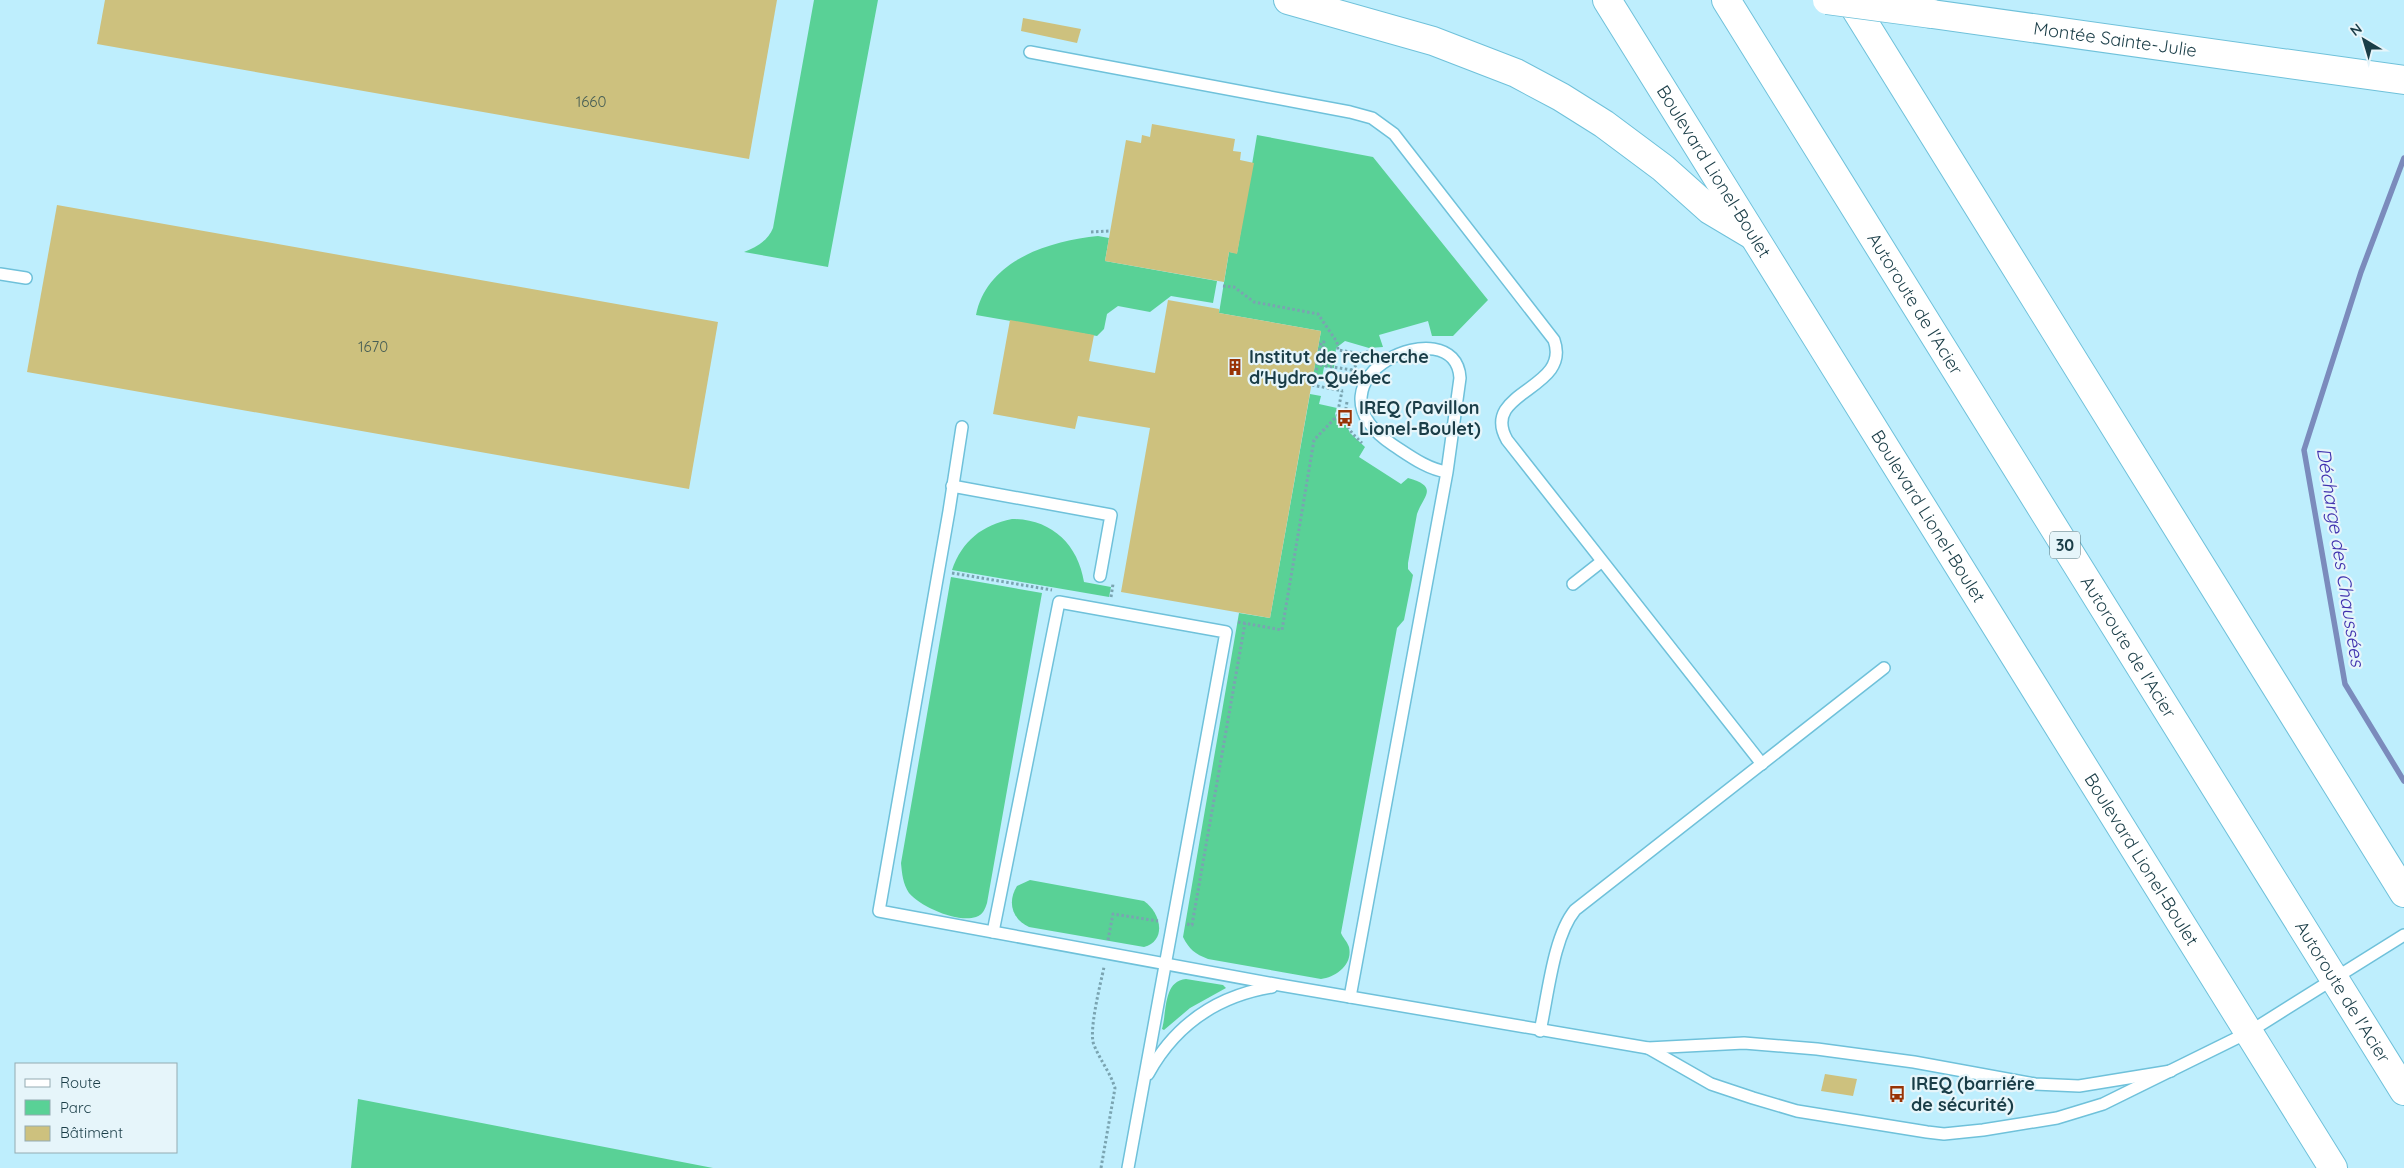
<svg xmlns="http://www.w3.org/2000/svg" width="2404" height="1168" font-family="Quicksand,sans-serif">
<style>
.green{fill:#59d196}
.lines{fill:none;stroke-linecap:round;stroke-linejoin:round}
.stream{stroke:#7b8bbc;stroke-width:5.5}
.building{fill:#cdc17e}
.service-casing{stroke:#6fc1da;stroke-width:14}
.tertiary-casing{stroke:#6fc1da;stroke-width:30}
.secondary-casing{stroke:#6fc1da;stroke-width:30}
.motorway-casing{stroke:#6fc1da;stroke-width:30}
.path{stroke:#7aa4b1;stroke-width:3;stroke-dasharray:2.5 2.5;stroke-linecap:butt}
.service{stroke:#fff;stroke-width:11}
.tertiary{stroke:#fff;stroke-width:28}
.secondary{stroke:#fff;stroke-width:28}
.motorway{stroke:#fff;stroke-width:28}
.secondary-bridge-casing{stroke:#6fc1da;stroke-width:30;stroke-linecap:butt}
.secondary-bridge{stroke:#fff;stroke-width:28}
.labels{text-anchor:middle;stroke-width:4.5;stroke-linejoin:round;paint-order:stroke}
.number-label{font-size:15px;fill:#475e55}
.shield{fill:#e6f5fa;stroke:#57747d;stroke-width:1}
.shield-label{font-size:16px;font-weight:bold;fill:#1a3d47}
.street-label{font-size:18px;fill:#1a3d47;stroke:#e6f5fa}
.poi-label{font-size:18px;font-weight:bold;fill:#1a3d47;stroke:#e6f5fa;text-anchor:start}
.water-label{font-size:19px;font-style:italic;fill:#4032af;stroke:#e6f5fa}
</style>
<rect width="100%" height="100%" fill="#beeefd"/>
<g class="green">
<path d="M814,0H878L828,267L744,252C756,247 768,241 773,228Z"/>
<polygon points="1257,135 1373,157 1488,300 1453,336 1432,336 1428,321 1379,335 1383,347 1369,348 1345,341 1336,348 1334,368 1324,367 1322,378 1313,376 1321,331 1219,313 1229,252 1237,253"/>
<path d="M1098,236L1109,238L1105,261L1217,281L1213,303L1171,296L1150,312L1118,306L1107,314L1104,329L1097,336L976,315C987,260 1049,241 1098,236Z"/>
<path d="M1310,394L1321,396L1319,404L1337,408L1335,414L1337,420L1345,422L1350,433L1365,447L1359,457L1401,484L1408,478C1440,487 1423,496 1417,514L1408,563V569L1413,575L1404,620L1397,628L1341,933C1343,938 1347,941 1349,947C1353,965 1336,977 1321,979L1208,959C1195,954 1189,949 1183,937L1239,613L1270,618Z"/>
<path d="M1012,519C1051,519 1078,544 1084,582L1111,587L1109,597L952,570C962,541 982,525 1012,519Z"/>
<path d="M951,577L1042,593L987,903C985,909 983,915 976,917C957,923 921,907 909,893C903,884 902,874 901,863Z"/>
<path d="M1030,880L1144,901C1160,912 1168,940 1144,947L1029,927C1012,919 1007,902 1017,886Z"/>
<path d="M1186,979L1223,985L1226,988L1190,1008L1164,1030L1162,1029C1167,1012 1163,981 1186,979Z"/>
<polygon points="358,1099 713,1168 351,1168"/>
</g>
<g class="lines">
<polyline class="stream" points="2404,158 2361,272 2304,450 2345,684 2404,781"/>
</g>
<g class="building">
<polygon points="105,0 777,0 749,159 97,44"/>
<polygon points="1023,18 1081,29 1077,43 1021,31"/>
<polygon points="1152,124 1235,139 1233,151 1241,152 1240,160 1254,163 1237,254 1229,252 1224,282 1105,261 1126,140 1141,143 1142,135 1150,137"/>
<polygon points="57,205 718,322 689,489 27,372"/>
<polygon points="1168,300 1219,309 1219,313 1321,331 1270,618 1121,592 1150,428 1078,416 1075,429 993,414 1010,320 1094,335 1089,361 1155,373"/>
<polygon points="1825,1074 1857,1079 1853,1096 1821,1091"/>
</g>
<g class="lines">
<g class="service-casing">
<g id="service">
<path d="M1030,52L1350,112L1372,118L1394,134L1554,340C1572,390 1479,391 1507,440L1762,764"/>
<polyline points="0,274 26,278"/>
<polyline points="962,427 949,511 879,911 1280,985 1648,1048 1744,1043 1817,1049 1914,1062 2035,1084 2079,1086 2171,1071"/>
<polyline points="952,486 1111,515 1100,576"/>
<polyline points="1573,584 1601,562"/>
<polyline points="993,932 1059,602 1226,632 1128,1168"/>
<path d="M1350,997L1447,472L1460,378C1456,307 1294,378 1393,445C1410,456 1427,469 1447,472"/>
<path d="M1540,1031C1548,996 1553,937 1575,910L1884,668"/>
<polyline points="1648,1048 1711,1084 1753,1098 1797,1111 1927,1132 1944,1134 1983,1130 2057,1118 2103,1104 2249,1032 2404,935"/>
<path d="M1148,1074C1175,1025 1217,996 1272,987"/>
</g>
</g>
<g class="tertiary-casing">
<g id="tertiary">
<path id="s1" d="M1607,0L2333,1168"/>
</g>
</g>
<g class="secondary-casing">
<g id="secondary">
<polyline points="1288,0 1433,41 1516,73 1561,97 1604,124 1663,168 1710,210 1752,235"/>
<path id="s2" d="M1932,14L2404,80"/>
</g>
</g>
<g class="motorway-casing">
<g id="motorway">
<path id="s3" d="M1726,0L2404,1091"/>
<polyline points="1850,0 2404,893"/>
</g>
</g>
<g class="path">
<polyline points="1091,232 1110,231"/>
<polyline points="1223,286 1234,287 1254,302 1318,314 1337,342 1338,350 1363,354"/>
<polyline points="1350,381 1352,370 1368,351"/>
<polyline points="1312,385 1343,391"/>
<polyline points="1314,385 1321,342 1324,342 1320,365 1352,370"/>
<path d="M1347,402C1343,423 1347,429 1362,443"/>
<polyline points="952,573 1052,590"/>
<polyline points="1111,597 1113,584"/>
<polyline points="1238,622 1282,630 1314,440 1337,416 1342,391"/>
<polyline points="1187,924 1192,925 1245,623"/>
<polyline points="1108,940 1113,914 1158,921"/>
<path d="M1101,1168L1115,1088C1110,1072 1100,1060 1094,1045C1088,1032 1101,982 1104,967"/>
</g>
<use href="#service" class="service"/>
<use href="#tertiary" class="tertiary"/>
<use href="#secondary" class="secondary"/>
<use href="#motorway" class="motorway"/>
<g class="secondary-bridge-casing">
<polyline id="secondary-bridge" points="1827,0 1932,14"/>
</g>
<use href="#secondary-bridge" class="secondary-bridge"/>
</g>
<defs>
<g id="building-bare" transform="scale(1.35)"><path d="M-4-6H4V6H1V3H-1V6H-4ZM-2.5-4.3h1.7v1.8h-1.7ZM.8-4.3h1.7v1.8H.8ZM-2.5-1h1.7V.8h-1.7ZM.8-1h1.7V.8H.8Z" fill="#983305" stroke="#e6f5fa" stroke-width="2.5" paint-order="stroke"/></g>
<g id="bus-bare" transform="scale(1.35)"><path d="M-5-6H5V4H4V6H2V4H-2V6H-4V4H-5ZM-3.5-4V0h7V-4ZM-3.5 1.2v1.5H-2V1.2ZM2 1.2v1.5H3.5V1.2Z" fill="#983305" stroke="#e6f5fa" stroke-width="2.5" paint-order="stroke"/></g>
</defs>
<g fill-rule="evenodd">
<use href="#building-bare" x="1235" y="367"/>
<use href="#bus-bare" x="1345" y="418"/>
<use href="#bus-bare" x="1897" y="1094"/>
</g>
<g class="labels">
<g class="number-label">
<text x="591" y="107">1660</text>
<text x="373" y="352">1670</text>
</g>
<rect class="shield" x="2050" y="531.5" width="30" height="27" rx="4"/>
<g class="shield-label">
<text x="2065" y="551">30</text>
</g>
<g class="street-label">
<text dy="6" stroke="none"><textPath href="#s2" startOffset="185">Montée Sainte-Julie</textPath></text>
<text dy="6" stroke="none"><textPath href="#s1" startOffset="202">Boulevard Lionel-Boulet</textPath></text>
<text dy="6" stroke="none"><textPath href="#s3" startOffset="358">Autoroute de l'Acier</textPath></text>
<text dy="6" stroke="none"><textPath href="#s1" startOffset="608">Boulevard Lionel-Boulet</textPath></text>
<text dy="6" stroke="none"><textPath href="#s3" startOffset="762">Autoroute de l'Acier</textPath></text>
<text dy="6" stroke="none"><textPath href="#s1" startOffset="1012">Boulevard Lionel-Boulet</textPath></text>
<text dy="6" stroke="none"><textPath href="#s3" startOffset="1168">Autoroute de l'Acier</textPath></text>
</g>
<g class="poi-label">
<text x="1249" y="363">Institut de recherche<tspan x="1249" dy="21">d'Hydro-Québec</tspan></text>
<text x="1359" y="414">IREQ (Pavillon<tspan x="1359" dy="21">Lionel-Boulet)</tspan></text>
<text x="1911" y="1090">IREQ (barriére<tspan x="1911" dy="21">de sécurité)</tspan></text>
</g>
<g class="water-label">
<text transform="translate(2341 557) rotate(81)" y="7">Décharge des Chaussées</text>
</g>
</g>
<rect x="15" y="1063" width="162" height="90" fill="#e6f5fa" stroke="#94abb2"/>
<rect x="25" y="1079" width="25" height="8" fill="#ffffff" stroke="#94abb2"/>
<text x="60" y="1088" font-size="15" fill="#1a3d47">Route</text>
<rect x="25" y="1100" width="25" height="15" fill="#59d196" stroke="#94abb2"/>
<text x="60" y="1113" font-size="15" fill="#1a3d47">Parc</text>
<rect x="25" y="1126" width="25" height="15" fill="#cdc17e" stroke="#94abb2"/>
<text x="60" y="1138" font-size="15" fill="#1a3d47">Bâtiment</text>
<g transform="translate(2364 40) rotate(322)" stroke="#e6f5fa" stroke-width="4" paint-order="stroke">
<path d="M0-4L9 19L0 12L-9 19Z" fill="#1a3d47"/>
<text y="-8" font-size="14" font-weight="bold" text-anchor="middle" fill="#1a3d47">N</text>
</g>
</svg>
